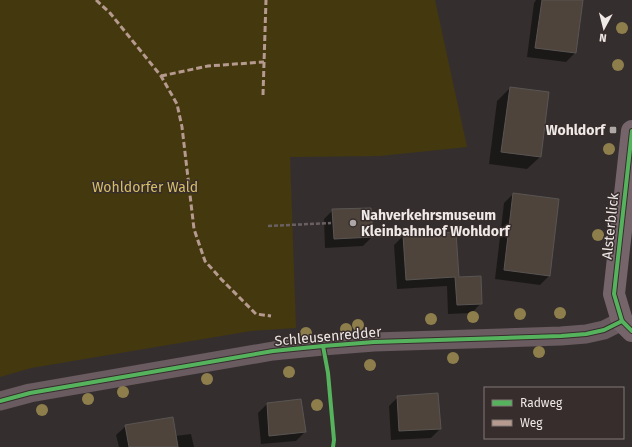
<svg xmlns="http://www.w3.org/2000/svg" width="632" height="447" font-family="'Fira Sans',sans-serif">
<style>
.green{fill:#44390e}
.shadow{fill:#0007}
.building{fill:#4e443b;stroke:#595553}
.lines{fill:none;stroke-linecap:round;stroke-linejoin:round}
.path{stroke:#6a6063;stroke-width:2.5;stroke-dasharray:4 2;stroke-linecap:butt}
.street{stroke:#695b60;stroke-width:19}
.secondary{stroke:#75656b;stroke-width:22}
.quiet{stroke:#b69a8f;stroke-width:3;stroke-dasharray:6 3;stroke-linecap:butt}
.cycleway-casing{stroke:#362d2c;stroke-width:6}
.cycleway{stroke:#56b35d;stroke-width:4}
.tree{fill:#8e7e4c}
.poi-dot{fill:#ada7a6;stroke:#362d2c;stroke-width:1.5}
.labels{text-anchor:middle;stroke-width:3;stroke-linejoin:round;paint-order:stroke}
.poi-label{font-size:14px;font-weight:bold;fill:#eee8e7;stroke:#362d2c;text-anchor:end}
.park-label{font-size:14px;fill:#d7bf65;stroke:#362d2c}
.street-label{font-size:14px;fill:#eee8e7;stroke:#362d2c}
</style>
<rect width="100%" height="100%" fill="#342f2e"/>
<polygon class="green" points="0,0 435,0 467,147 380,156 290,157 296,328 251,331 31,368 0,377"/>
<g class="shadow">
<polygon points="536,0 582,0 575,53 566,62 527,57 534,3"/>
<polygon points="510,88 540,157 527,169 489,164 497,101"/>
<polygon points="513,194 549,276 540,285 495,279 504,203"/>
<polygon points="333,210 372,237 363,246 325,248 324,219"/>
<polygon points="403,236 458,278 481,303 472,313 448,314 447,286 397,289 394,245"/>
<polygon points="398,397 440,429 431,438 391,440 389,406"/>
<polygon points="301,400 305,432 296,441 261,444 258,413 267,404"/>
<polygon points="126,426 175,436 191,434 194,447 119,447 116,435"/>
</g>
<g class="building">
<polygon points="542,0 583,0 576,53 535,48"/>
<polygon points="510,87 549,92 541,157 501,152"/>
<polygon points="513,193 559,199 550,276 504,270"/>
<polygon points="371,208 373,237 334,239 332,209"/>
<polygon points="456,232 459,277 481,276 482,304 457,305 455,277 406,280 403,235"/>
<polygon points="438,393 441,429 399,431 397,396"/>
<polygon points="301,399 306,432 269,436 267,403"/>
<polygon points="173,417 178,447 129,447 125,425"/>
</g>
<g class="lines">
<polyline class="path" points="268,226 331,223"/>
<polyline class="street" points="0,401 30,393 273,351 323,346 374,342 561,336 586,334 604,330 622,321"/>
<polyline class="secondary" points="632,131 614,294 622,321 632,331"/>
<g class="quiet">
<polyline points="96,0 110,13 161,76 177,104 182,127 194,229 205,261 221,279 256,314 271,316"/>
<polyline points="161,76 208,66 264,62"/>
<polyline points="263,95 266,0"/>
</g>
<g class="cycleway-casing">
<g id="cycleway">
<polyline points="632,131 614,294 622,321 632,331"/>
<polyline points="323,346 328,373 334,440 333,447"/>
<polyline points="0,401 30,393 273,351 323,346 374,342 561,336 586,334 604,330 622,321"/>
</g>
</g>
<use href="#cycleway" class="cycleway"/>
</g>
<g class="tree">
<circle cx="622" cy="28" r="6"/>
<circle cx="618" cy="65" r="6"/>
<circle cx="609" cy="149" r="6"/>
<circle cx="598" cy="235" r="6"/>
<circle cx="560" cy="313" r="6"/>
<circle cx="520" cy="314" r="6"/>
<circle cx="473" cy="317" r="6"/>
<circle cx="431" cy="319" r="6"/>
<circle cx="358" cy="325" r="6"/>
<circle cx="346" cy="329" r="6"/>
<circle cx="306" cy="333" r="6"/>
<circle cx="539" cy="352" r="6"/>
<circle cx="453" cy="358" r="6"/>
<circle cx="370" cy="365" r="6"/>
<circle cx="289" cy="372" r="6"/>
<circle cx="207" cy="379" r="6"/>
<circle cx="123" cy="392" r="6"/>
<circle cx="88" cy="399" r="6"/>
<circle cx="317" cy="405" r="6"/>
<circle cx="42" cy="410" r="6"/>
</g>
<g class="poi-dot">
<rect x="609" y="126" width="8" height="8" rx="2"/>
<circle cx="353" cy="223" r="4"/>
</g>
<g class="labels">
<g class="poi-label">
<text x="605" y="135">Wohldorf</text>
<text x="361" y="220" text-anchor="start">Nahverkehrsmuseum<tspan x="361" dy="16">Kleinbahnhof Wohldorf</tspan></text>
</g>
<g class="park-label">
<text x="145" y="192">Wohldorfer Wald</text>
</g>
<g class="street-label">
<text transform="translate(610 226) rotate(-84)" y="5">Alsterblick</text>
<text transform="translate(328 336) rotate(-5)" y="5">Schleusenredder</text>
</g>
</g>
<rect x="484" y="387" width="140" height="52" fill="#362d2c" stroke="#807877"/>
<rect x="492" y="400" width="20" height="6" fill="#56b35d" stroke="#807877"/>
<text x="520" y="407" font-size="12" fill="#eee8e7">Radweg</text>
<rect x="492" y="420" width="20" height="6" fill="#b69a8f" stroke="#807877"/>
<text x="520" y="427" font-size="12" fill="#eee8e7">Weg</text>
<g transform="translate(604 28) rotate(187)" stroke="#362d2c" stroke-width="3" paint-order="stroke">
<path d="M0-3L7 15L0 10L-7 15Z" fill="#eee8e7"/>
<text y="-6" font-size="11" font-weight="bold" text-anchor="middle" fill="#eee8e7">N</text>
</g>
</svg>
